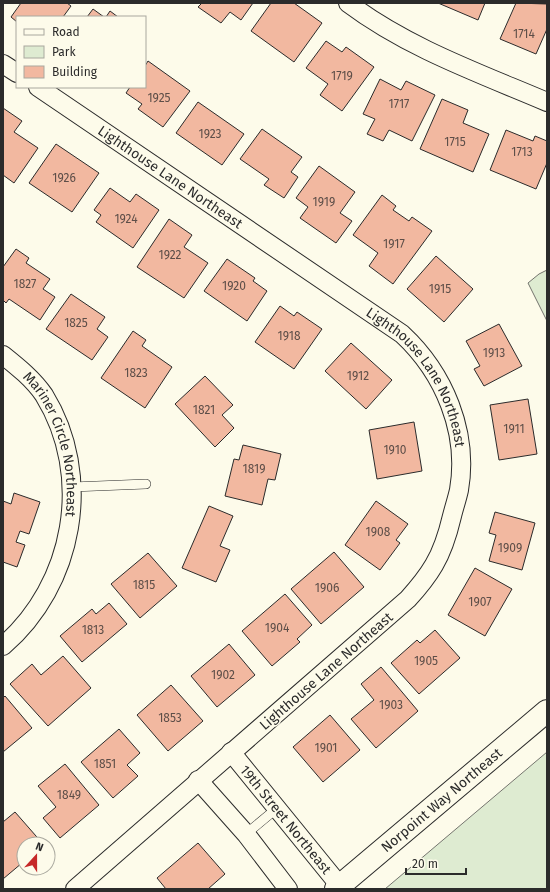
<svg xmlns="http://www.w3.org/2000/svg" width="550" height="892" font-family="'Fira Sans',sans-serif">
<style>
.green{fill:#deebd1;stroke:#74746e}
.building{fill:#f2b8a0;stroke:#2b2b2b}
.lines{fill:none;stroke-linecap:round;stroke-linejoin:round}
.service-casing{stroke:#2b2b2b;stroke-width:10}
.minor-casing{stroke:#2b2b2b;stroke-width:20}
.primary-casing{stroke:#2b2b2b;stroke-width:24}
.service{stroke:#fdfbea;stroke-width:9}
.minor{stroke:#fdfbea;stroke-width:18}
.primary{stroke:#fdfbea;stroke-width:22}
.labels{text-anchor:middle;stroke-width:3;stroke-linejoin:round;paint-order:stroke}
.number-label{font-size:12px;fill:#5d4e48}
.street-label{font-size:14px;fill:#2b2b2b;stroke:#fdfbea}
</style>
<rect width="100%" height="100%" fill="#fdfbea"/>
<g class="green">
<polygon points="547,270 547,321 528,283 539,274"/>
<polygon points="547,752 547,889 385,889"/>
</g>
<g class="building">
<polygon points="21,3 67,3 71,6 63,17 17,17 17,22 11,17"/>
<polygon points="202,3 253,3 241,20 230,12 221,23 198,7"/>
<polygon points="271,3 294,3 322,23 294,62 251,31"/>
<polygon points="438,3 485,3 478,20"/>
<polygon points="516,3 547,4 547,29 536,54 500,39"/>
<polygon points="93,9 104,17 87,17"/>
<polygon points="110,11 118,17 106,17"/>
<polygon points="326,41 342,52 346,47 374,67 342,111 320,95 328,84 306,68"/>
<polygon points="148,61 190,91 163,127 138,109 142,104 126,93 130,87 145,87 145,66"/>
<polygon points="380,79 401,90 406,81 435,95 412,141 389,130 383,141 367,134 375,119 363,114"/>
<polygon points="442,99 468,110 463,123 489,134 473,172 420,149"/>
<polygon points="198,102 244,134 222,165 176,133"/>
<polygon points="3,108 22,121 14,132 38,148 14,183 3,175"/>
<polygon points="262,129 302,157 291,172 298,177 284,198 264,185 269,179 240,159"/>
<polygon points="506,130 533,141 535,136 547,141 547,163 536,189 490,170"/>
<polygon points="56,144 99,173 72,212 29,183"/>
<polygon points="319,166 355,192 340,213 352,221 336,243 300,218 308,207 296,198"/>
<polygon points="110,188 130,202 136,194 159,210 133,248 96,222 101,215 94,210"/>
<polygon points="382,195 396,206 393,210 409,221 412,217 432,231 393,284 369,266 378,253 353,235"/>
<polygon points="169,219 192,235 184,247 208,263 184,298 137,267"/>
<polygon points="16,249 29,258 26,263 50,279 43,289 55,297 40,320 9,299 6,303 3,300 3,267"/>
<polygon points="436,256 473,289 444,322 407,289"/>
<polygon points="227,259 255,278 253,281 267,291 247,321 204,291"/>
<polygon points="71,294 105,317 97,329 108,337 92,360 46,329"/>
<polygon points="280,306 294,316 297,312 322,329 294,369 255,342"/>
<polygon points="499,324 522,366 484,386 474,369 480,366 466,341"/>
<polygon points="133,331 146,340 142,346 172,367 145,408 101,378"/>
<polygon points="351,343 392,380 366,409 325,371"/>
<polygon points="205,376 233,405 222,415 234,428 215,447 175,404"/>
<polygon points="528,399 537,454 499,460 490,405"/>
<polygon points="414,422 422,471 377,479 369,430"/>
<polygon points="243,445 281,454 275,480 268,479 262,505 225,496 234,459 239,460"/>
<polygon points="14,493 40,502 29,534 20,531 16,542 25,545 17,567 3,562 3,501 11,504"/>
<polygon points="376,501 408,524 396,540 400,543 380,570 345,545"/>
<polygon points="209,506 233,516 220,546 230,550 216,582 182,568"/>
<polygon points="495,512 535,523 522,570 489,561 496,535 489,533"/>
<polygon points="334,552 364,587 321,624 291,589"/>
<polygon points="148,553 177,586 140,618 111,584"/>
<polygon points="475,568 512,589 485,636 448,615"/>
<polygon points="285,594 312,625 297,639 300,642 272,666 242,631"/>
<polygon points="109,603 127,624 82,662 60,636 92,609 96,614"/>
<polygon points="435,630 460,658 419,694 391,663 417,640 420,643"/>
<polygon points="229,644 255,675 217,707 191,676"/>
<polygon points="63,656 91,688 48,726 10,684 32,664 41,675"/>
<polygon points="381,667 418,711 376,748 351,719 374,700 361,684"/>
<polygon points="171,685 203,721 168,751 137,715"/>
<polygon points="5,696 32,728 3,752 3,698"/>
<polygon points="330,715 360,750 323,782 293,747"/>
<polygon points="119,729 140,753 127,765 138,776 113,798 81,762"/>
<polygon points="65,764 99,805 60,838 43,818 56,807 38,786"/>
<polygon points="15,812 43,844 24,844 24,866 22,863 3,879 3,822"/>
<polygon points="198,843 225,874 208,889 166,889 157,878"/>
<polygon points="48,850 53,856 48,860"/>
<polygon points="26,868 38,868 31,874"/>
</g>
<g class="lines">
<g class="service-casing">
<g id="service">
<polyline points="72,487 146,484"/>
<polyline points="246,834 276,809"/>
</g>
</g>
<g class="minor-casing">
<g id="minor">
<path d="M348,3C408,48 479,73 547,102"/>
<polyline points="3,64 17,73"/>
<path id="s1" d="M38,87L402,334C444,373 469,432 459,490C457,499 454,508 452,516C448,533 443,550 434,565C427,577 418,588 408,599L75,889"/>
<path id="s2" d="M3,355C18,367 33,379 44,395C94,476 74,585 3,646"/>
<path id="s3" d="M231,752L340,886"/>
<polyline points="198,780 246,834 288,889"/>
</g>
</g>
<g class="primary-casing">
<g id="primary">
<path id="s4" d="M336,889L547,711"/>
</g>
</g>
<use href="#service" class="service"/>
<use href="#minor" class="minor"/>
<use href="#primary" class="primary"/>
</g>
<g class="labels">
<g class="number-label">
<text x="524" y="38">1714</text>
<text x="342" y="80">1719</text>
<text x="159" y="102">1925</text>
<text x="399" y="108">1717</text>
<text x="210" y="138">1923</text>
<text x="455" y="146">1715</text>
<text x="522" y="156">1713</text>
<text x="64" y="182">1926</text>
<text x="324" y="206">1919</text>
<text x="126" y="223">1924</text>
<text x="394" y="248">1917</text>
<text x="170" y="259">1922</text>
<text x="25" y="288">1827</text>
<text x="234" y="290">1920</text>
<text x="440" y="293">1915</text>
<text x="76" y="327">1825</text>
<text x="289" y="340">1918</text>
<text x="494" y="357">1913</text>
<text x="136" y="377">1823</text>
<text x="358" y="380">1912</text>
<text x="204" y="414">1821</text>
<text x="514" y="433">1911</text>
<text x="395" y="454">1910</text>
<text x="254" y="473">1819</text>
<text x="378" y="536">1908</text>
<text x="510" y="552">1909</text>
<text x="144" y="589">1815</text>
<text x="327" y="592">1906</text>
<text x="480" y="606">1907</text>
<text x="277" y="632">1904</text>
<text x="93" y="634">1813</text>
<text x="426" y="665">1905</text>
<text x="223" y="679">1902</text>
<text x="391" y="709">1903</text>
<text x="170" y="722">1853</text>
<text x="326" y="752">1901</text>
<text x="105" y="768">1851</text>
<text x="69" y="799">1849</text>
</g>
<g class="street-label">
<text dy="5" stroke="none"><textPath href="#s1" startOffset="160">Lighthouse Lane Northeast</textPath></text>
<text dy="5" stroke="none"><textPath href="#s1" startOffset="484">Lighthouse Lane Northeast</textPath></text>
<text dy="5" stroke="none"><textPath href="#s2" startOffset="107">Mariner Circle Northeast</textPath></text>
<text transform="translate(326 671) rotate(-41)" y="5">Lighthouse Lane Northeast</text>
<text dy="5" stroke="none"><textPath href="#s4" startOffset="138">Norpoint Way Northeast</textPath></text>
<text dy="5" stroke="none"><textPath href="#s3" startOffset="87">19th Street Northeast</textPath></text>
</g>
</g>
<rect width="550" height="892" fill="none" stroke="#2b2b2b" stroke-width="8"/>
<rect x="16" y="16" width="130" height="72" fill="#fdfbea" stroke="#a9a89e"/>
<rect x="24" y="29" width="20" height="6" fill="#fdfbea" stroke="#a9a89e"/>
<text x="52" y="36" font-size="12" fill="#2b2b2b">Road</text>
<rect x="24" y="46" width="20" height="12" fill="#deebd1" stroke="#a9a89e"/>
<text x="52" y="56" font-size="12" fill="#2b2b2b">Park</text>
<rect x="24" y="66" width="20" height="12" fill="#f2b8a0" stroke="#a9a89e"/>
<text x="52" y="76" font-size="12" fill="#2b2b2b">Building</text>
<g transform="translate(36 856) rotate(21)"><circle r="19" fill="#fdfbea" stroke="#a9a89e"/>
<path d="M0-3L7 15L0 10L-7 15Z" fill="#c62828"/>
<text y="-6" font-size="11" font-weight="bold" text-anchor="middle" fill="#2b2b2b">N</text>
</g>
<path d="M406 868v6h60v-6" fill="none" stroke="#2b2b2b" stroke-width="2"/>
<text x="412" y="868" font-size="12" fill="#2b2b2b" stroke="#fdfbea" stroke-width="3" paint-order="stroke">20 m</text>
</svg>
